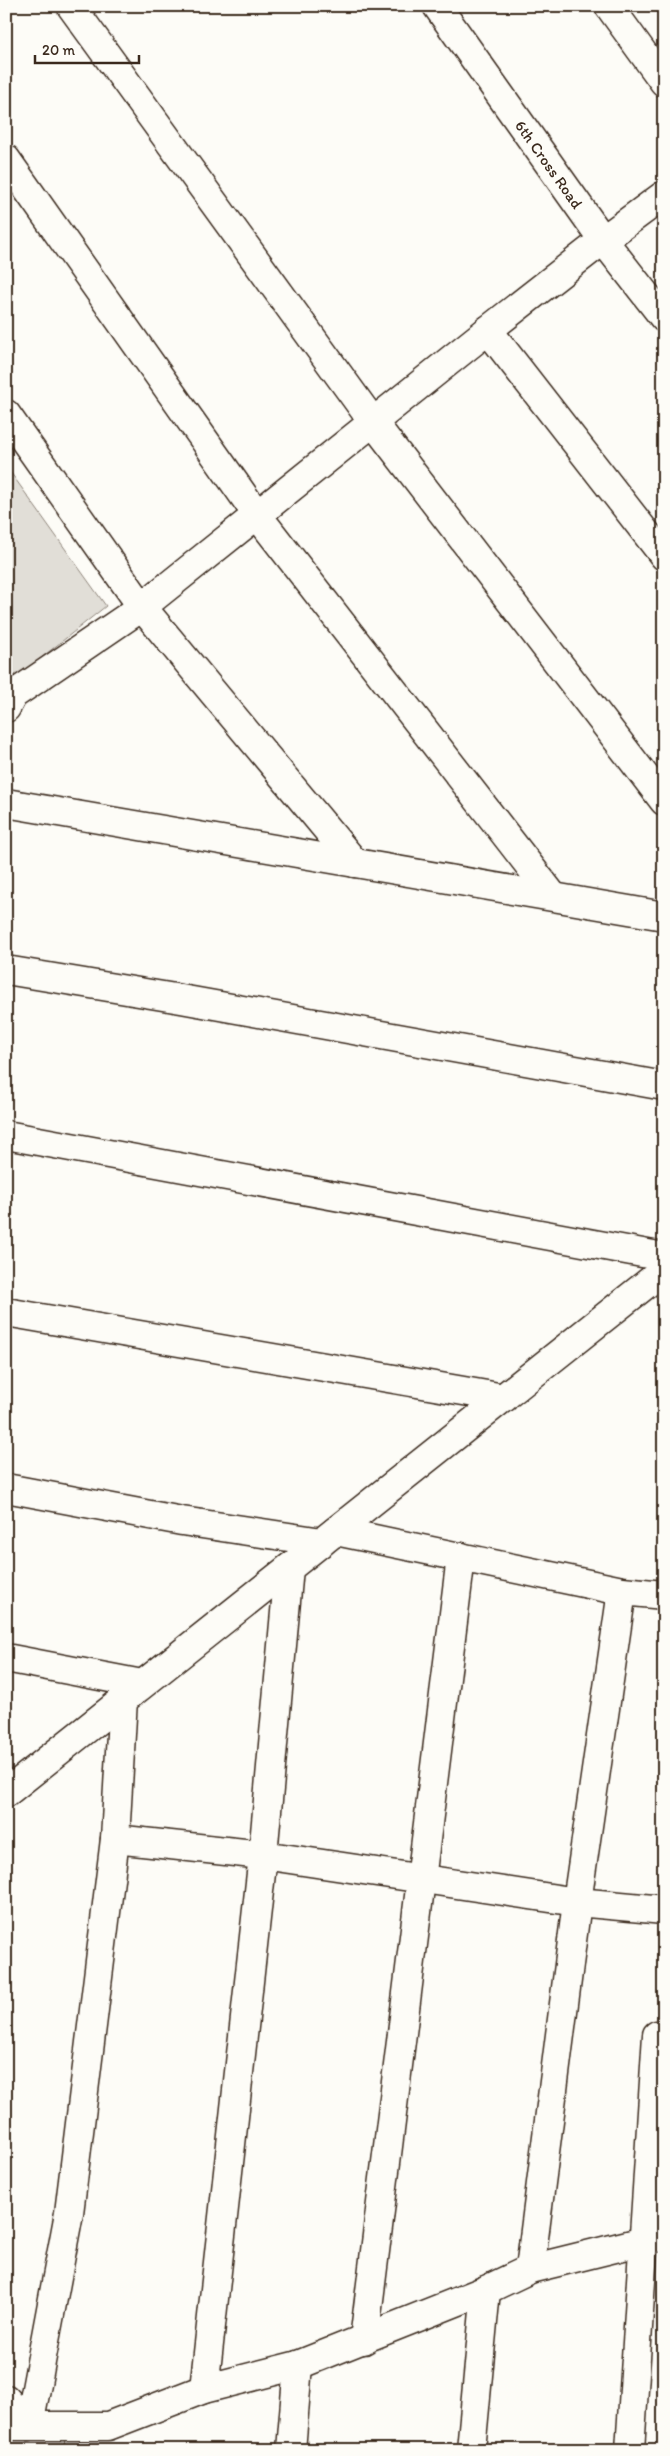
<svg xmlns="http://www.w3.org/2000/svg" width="670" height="2456" font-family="Itim,sans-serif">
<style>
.green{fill:#e1ded7;stroke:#8e847a}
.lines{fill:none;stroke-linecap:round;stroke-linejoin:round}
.minor-casing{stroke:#3b2a1e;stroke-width:31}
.minor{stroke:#fdfcf7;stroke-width:28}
.labels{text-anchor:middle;stroke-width:4;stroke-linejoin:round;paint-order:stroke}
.street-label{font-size:16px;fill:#3b2a1e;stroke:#fdfcf7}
</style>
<rect width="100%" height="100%" fill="#fdfcf7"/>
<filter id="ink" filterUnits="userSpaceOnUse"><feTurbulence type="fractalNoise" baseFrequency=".02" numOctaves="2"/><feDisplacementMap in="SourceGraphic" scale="10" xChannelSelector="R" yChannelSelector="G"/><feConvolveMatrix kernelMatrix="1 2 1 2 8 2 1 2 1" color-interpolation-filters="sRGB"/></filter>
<g filter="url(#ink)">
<polygon class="green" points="6,466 106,606 6,686"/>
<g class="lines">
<g class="minor-casing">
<g id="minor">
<polyline points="71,6 373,422 664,801"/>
<path id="s1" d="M437,6L603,240L664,318"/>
<polyline points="609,6 664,82"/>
<polyline points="6,159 258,516 553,896"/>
<polyline points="488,330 664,556"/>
<polyline points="6,414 142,607 355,863"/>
<polyline points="6,708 13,695 142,607 488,330 603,240 664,195"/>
<polyline points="6,803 664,916"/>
<polyline points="6,970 181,999 664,1086"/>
<polyline points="6,1135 664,1257"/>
<polyline points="6,1312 504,1398"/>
<polyline points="6,1488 182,1521 322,1542"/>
<polyline points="336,1531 622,1591 664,1595"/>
<polyline points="6,1658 142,1684"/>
<polyline points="6,1793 664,1270"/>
<polyline points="115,1839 263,1855 577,1902 664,1910"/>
<polyline points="530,2269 577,1902 622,1591"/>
<polyline points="364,2340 461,1557"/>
<polyline points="204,2389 263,1855 289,1568"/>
<polyline points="6,2399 29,2426"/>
<polyline points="6,2426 108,2426 204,2389 298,2365 486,2290 530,2269 664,2236"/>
<polyline points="29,2426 69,2213 115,1839 123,1699"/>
<polyline points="291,2450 298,2365"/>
<polyline points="471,2450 486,2290"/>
<polyline points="630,2450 657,2035"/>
</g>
</g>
<use href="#minor" class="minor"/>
</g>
</g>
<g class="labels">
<g class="street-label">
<text dy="6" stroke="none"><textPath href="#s1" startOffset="194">6th Cross Road</textPath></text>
</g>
</g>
<rect width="670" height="2456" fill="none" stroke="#fdfcf7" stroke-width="25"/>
<rect x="12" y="12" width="645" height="2431" fill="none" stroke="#3b2a1e" stroke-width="2" filter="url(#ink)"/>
<path d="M35 55v8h104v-8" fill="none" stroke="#3b2a1e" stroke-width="2.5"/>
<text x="42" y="55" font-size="15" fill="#3b2a1e" stroke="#fdfcf7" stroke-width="4" paint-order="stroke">20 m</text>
</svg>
